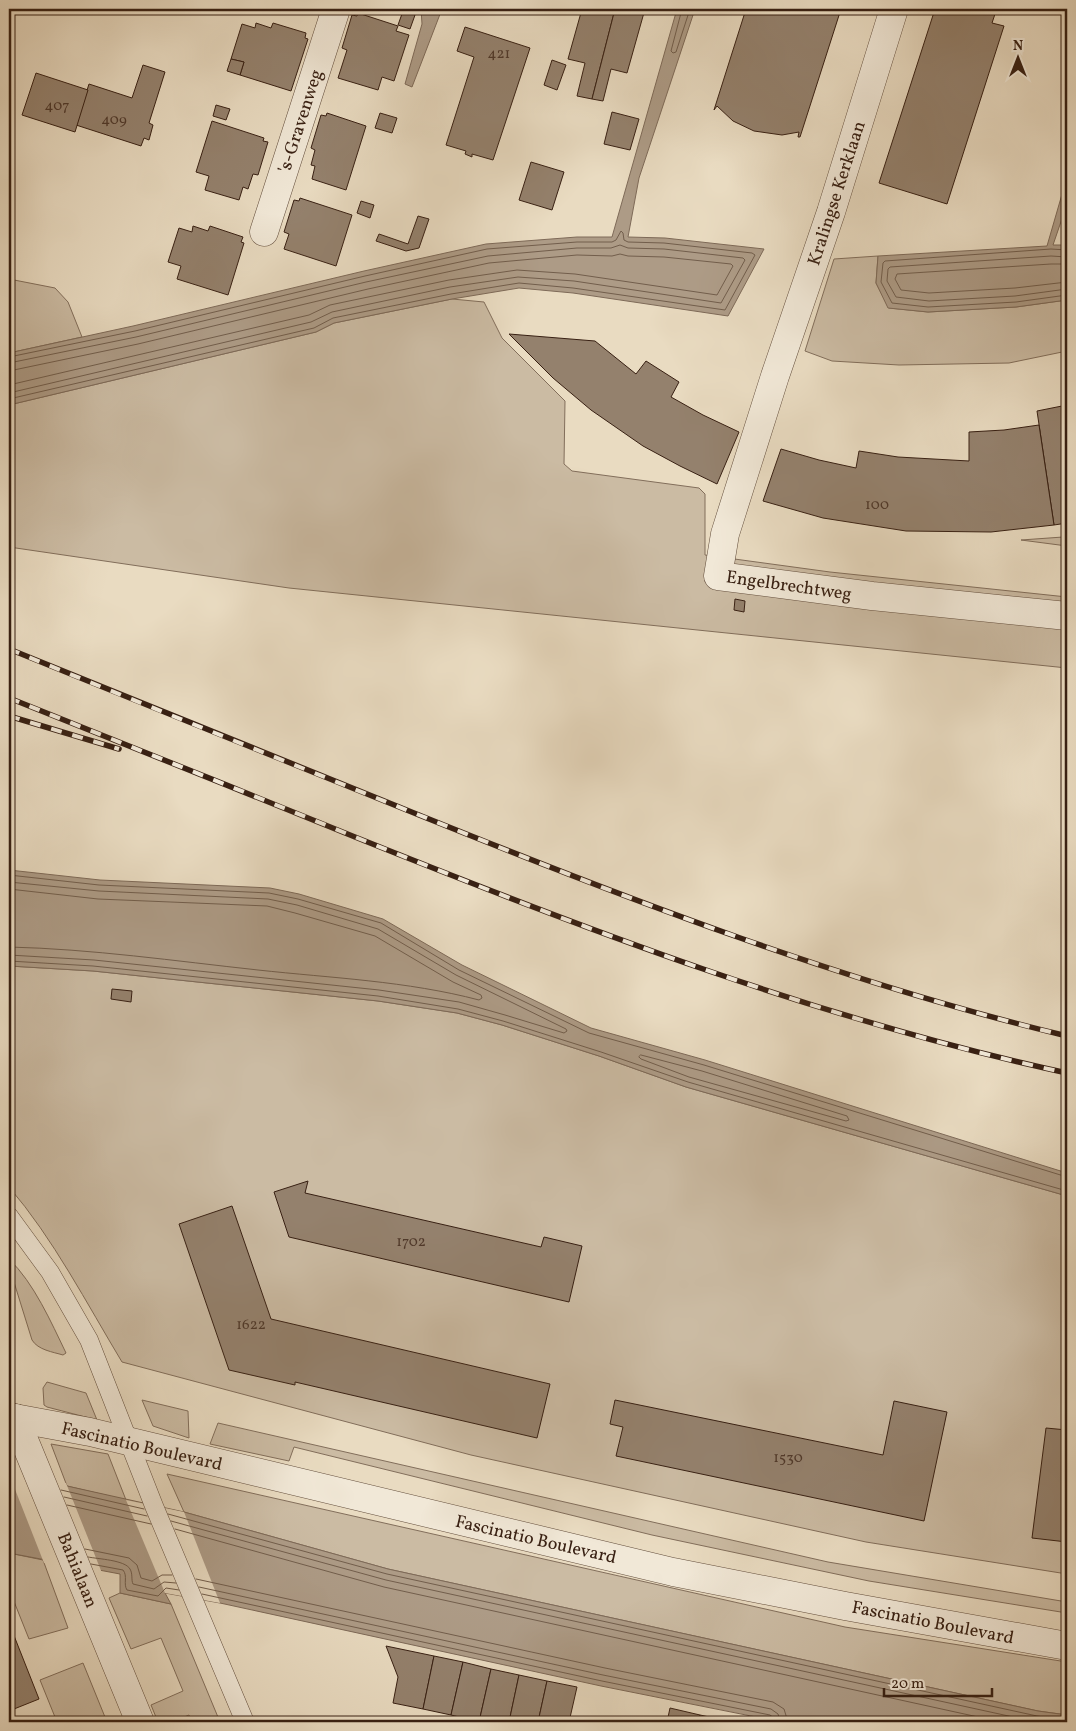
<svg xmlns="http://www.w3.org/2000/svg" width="1076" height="1731" font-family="Vollkorn,serif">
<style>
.green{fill:#cbbba3;stroke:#826e5b}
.water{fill:#ad9b86;stroke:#7e6a58}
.pier{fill:#e9dbc1}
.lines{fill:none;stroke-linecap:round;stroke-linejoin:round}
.shore{stroke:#725e4c;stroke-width:1}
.building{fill:#94816d;stroke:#382013}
.service-casing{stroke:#644f3e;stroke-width:19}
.minor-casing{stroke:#644f3e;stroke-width:29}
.tertiary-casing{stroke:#644f3e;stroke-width:29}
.service{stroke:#f1e8d7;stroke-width:18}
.minor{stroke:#f1e8d7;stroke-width:28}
.tertiary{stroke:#f1e8d7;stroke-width:28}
.rail-casing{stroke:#382013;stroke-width:5.5}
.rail{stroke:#f1e8d7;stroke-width:4;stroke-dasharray:11;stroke-linecap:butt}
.labels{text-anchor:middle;stroke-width:4;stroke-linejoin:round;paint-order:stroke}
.number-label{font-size:15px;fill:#4f382a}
.street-label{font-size:18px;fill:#382013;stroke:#f1e8d7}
</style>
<rect width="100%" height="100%" fill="#e9dbc1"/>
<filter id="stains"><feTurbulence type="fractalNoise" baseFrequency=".004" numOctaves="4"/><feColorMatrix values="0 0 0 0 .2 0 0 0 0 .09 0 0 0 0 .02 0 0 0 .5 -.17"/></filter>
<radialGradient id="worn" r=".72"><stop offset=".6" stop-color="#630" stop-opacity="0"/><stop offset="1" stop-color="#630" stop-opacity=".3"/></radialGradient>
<g class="green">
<polygon points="878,256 876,283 889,308 928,312 1016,307 1067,300 1067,351 1009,363 899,365 832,361 805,351 834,259"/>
<polygon points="9,279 55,288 68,302 82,337 9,353"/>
<polygon points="452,299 484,302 502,338 565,401 564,464 572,471 699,488 705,494 705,555 830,572 1067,597 1067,668 289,588 9,547 9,405 316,332 334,323"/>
<polygon points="1067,537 1067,546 1021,540 1063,537"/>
<path d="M9,966L93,971L378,1001L457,1013L502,1025L599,1056L686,1087L1067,1196V1574L866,1542L471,1455L122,1362C87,1304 53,1238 9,1187Z"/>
<path d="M9,1259C34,1283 51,1322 66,1353L63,1355C53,1352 38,1350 32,1340L9,1266Z"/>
<polygon points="47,1382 86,1393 97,1420 47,1407 44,1405 43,1388"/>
<polygon points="142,1400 188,1411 189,1438 153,1426"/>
<polygon points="218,1423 828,1562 1067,1602 1067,1613 869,1581 652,1535 294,1447 289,1461 210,1444"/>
<polygon points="51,1444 108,1454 126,1500 67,1486"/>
<polygon points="167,1474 845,1627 1067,1662 1067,1715 1038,1711 388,1569 184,1512"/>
<polygon points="9,1553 43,1560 68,1628 29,1639 9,1589"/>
<polygon points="120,1593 171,1604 220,1722 192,1722 189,1715 172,1722 158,1722 151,1705 183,1691 161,1638 131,1649 109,1598"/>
<polygon points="83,1663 107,1722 57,1722 40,1680"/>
</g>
<g class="water">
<polygon points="421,9 442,9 412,87 405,84 422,24"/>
<polygon points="677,9 695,9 639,178 628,237 665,238 764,249 728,316 573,293 519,288 452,299 334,323 316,332 9,405 9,353 133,326 364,271 486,244 577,237 612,237"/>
<polygon points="1067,177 1067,204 1053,245 1067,245 1067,300 1016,307 928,312 888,308 876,283 878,256 1047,246"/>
<polygon points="9,870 100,880 270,888 299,894 383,919 462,965 591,1028 705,1060 1067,1173 1067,1196 686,1087 599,1056 502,1025 457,1013 378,1001 93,971 9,966"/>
<polygon points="9,1476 67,1486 184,1512 388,1569 1038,1711 1067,1715 1067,1722 781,1722 601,1686 220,1603 165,1593 171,1604 120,1593 120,1574 9,1553"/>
</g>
<g class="pier">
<polygon points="9,1474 66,1483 102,1573 44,1563"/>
<polygon points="126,1500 184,1512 220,1603 165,1593"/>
</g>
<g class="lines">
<g class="shore">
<polyline points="682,9 671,51 673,53 676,52 690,9"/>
<polyline points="1067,250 1051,249 885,261 883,263 881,282 892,303 928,307 1016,302 1067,295"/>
<polyline points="1067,257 1051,256 890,267 888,269 887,281 896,297 929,301 1015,296 1067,289"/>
<polyline points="1067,264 1051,264 897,274 895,279 901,290 929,293 1015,288 1067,282"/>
<polyline points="9,357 135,331 365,276 487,249 577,242 612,242 616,240 621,231 623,233 624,240 628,242 664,243 752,253 755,255 725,310 573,288 519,283 451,294 333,318 314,328 9,399"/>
<polyline points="9,363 136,337 366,282 488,256 577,248 611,248 620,245 628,248 664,249 743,258 745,260 721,303 574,281 518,277 450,287 332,312 311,322 9,393"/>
<polyline points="9,371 138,344 368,289 489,263 577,255 612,256 620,254 628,256 664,257 731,264 733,266 717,295 575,274 517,270 449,280 330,305 309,315 9,385"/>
<polyline points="9,875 99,885 269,893 298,899 381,923 459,970 589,1033 704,1065 1067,1177"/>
<polyline points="9,882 99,891 268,899 297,905 378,929 456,975 566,1029 567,1031 564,1033 505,1015 459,1002 379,990 94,960 9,955"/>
<path d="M9,889L98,899L267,906L295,913L375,936L453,982L481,995L482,998L479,1000C407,981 331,978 258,970C175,961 92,949 9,947"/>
<polyline points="9,961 93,966 378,996 458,1009 503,1021 601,1052 688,1082 1067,1191"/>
<polygon points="641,1055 702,1071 847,1116 849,1120 846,1121 689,1077 641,1059 639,1057"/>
<polyline points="61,1490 144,1509"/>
<polyline points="64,1497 147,1516"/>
<polyline points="67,1505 151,1524"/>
<polyline points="168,1514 387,1574 1037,1716 1067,1720"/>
<polyline points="171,1521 386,1580 1036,1722"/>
<polyline points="175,1529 384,1587 1001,1722"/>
<polyline points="85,1549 129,1558 137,1565 141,1578 152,1581 162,1575 172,1575"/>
<path d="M88,1557C98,1559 125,1560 130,1569C133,1574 131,1580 133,1584L154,1589L164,1582L176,1583"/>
<path d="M91,1564L123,1570C128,1576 123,1584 127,1590L158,1596L166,1588L179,1590"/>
<polyline points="196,1579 605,1668 773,1702 784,1709 788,1722"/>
<polyline points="199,1587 603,1675 771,1709 778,1714 781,1722"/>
<polyline points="202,1594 602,1681 770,1715 774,1718 774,1722"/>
</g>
</g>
<g class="building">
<polygon points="582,9 615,9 592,99 577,96 585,63 568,59"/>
<polygon points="615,9 645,9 627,73 611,69 603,101 592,99"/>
<polygon points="746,9 841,9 800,137 798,137 799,132 782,135 754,131 733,121 717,106 714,110"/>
<polygon points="935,9 979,9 995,14 992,23 1004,26 947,204 879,183"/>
<polygon points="403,11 415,15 410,29 398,25"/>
<polygon points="358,13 398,26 396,31 409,35 394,81 382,77 378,90 338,78 347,50 342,48 352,15 357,16"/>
<polygon points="256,23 271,28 273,23 306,33 305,38 308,39 291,91 240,75 244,62 231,59 242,24 255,28"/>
<polygon points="465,27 530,48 493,160 472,154 472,157 465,154 466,151 446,145 474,57 457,51"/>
<polygon points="231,59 244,62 240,75 227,71"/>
<polygon points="552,60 566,65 557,90 544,85"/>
<polygon points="143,65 165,72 149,123 153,125 149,140 144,138 141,146 76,125 89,84 132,98"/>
<polygon points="36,73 88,90 75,132 22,115"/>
<polygon points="216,105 230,109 226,120 213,116"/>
<polygon points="612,112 639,119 630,150 604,144"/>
<polygon points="327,113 366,126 346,190 312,179 315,166 311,165 315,150 311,148 321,115 326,116"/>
<polygon points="380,113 397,118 392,133 375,128"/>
<polygon points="212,121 264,138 263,141 268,142 258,175 253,174 248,189 243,187 239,200 205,190 209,176 196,172"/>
<polygon points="531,162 564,172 552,210 519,200"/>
<polygon points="300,198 352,215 336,266 284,249 289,234 284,232 294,200 299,201"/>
<polygon points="361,201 374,205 370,218 357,213"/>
<polygon points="418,216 429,219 419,248 406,251 376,241 379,234 408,244"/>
<polygon points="193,226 208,231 210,226 243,237 241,242 244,243 228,295 177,279 181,266 168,262 179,228 192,232"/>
<polygon points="509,334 595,341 636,374 646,361 679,382 671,397 703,415 739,432 717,484 680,466 643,446 591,410 553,378"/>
<polygon points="1067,405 1067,523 1054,525 1037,411"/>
<polygon points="1039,425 1054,525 991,532 906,531 823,518 763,501 781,449 819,460 856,468 859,451 898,457 969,461 969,432 1004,430"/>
<polygon points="735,599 745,601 744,612 734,610"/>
<polygon points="112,989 132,991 131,1002 111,999"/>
<polygon points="308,1181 305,1193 541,1247 544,1237 582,1246 569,1302 289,1237 274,1192"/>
<polygon points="232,1206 271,1319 550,1384 537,1438 295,1382 295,1385 229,1370 179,1224"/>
<polygon points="615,1400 883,1455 894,1401 947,1412 924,1521 616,1456 623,1427 610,1424"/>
<polygon points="1046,1428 1067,1430 1067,1542 1032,1538"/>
<polygon points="9,1623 39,1699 9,1711"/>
<polygon points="386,1646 434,1656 423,1709 393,1703 398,1677"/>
<polygon points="434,1656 463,1662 451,1715 423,1709"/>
<polygon points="463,1662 491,1669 479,1722 451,1715"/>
<polygon points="491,1669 519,1675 509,1722 479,1722"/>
<polygon points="519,1675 547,1681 538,1722 509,1722"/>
<polygon points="547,1681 577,1687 569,1722 538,1722"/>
<polygon points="670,1708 700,1715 698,1722 667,1722"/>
<polygon points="700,1715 728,1721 728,1722 698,1722"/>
</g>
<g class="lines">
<g class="service-casing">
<polyline id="service" points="9,1216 50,1272 89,1340 154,1506 245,1722"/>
</g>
<g class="minor-casing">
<g id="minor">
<polyline points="894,9 831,212 775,376 725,534 718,576 872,596 1067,616"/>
<polyline points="264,232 336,9"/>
<polyline points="15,1418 140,1722"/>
</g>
</g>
<g class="tertiary-casing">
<polyline id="tertiary" points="9,1417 90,1432 673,1572 845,1606 1067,1646"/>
</g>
<use href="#service" class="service"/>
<use href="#minor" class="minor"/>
<use href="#tertiary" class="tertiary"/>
<g class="rail-casing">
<g id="rail">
<path d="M9,649C145,705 282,760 419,815C630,900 845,983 1067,1036"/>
<path d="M9,698C124,744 240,790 355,837C587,930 822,1020 1067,1073"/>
<polyline points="9,716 119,749"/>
</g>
</g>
<use href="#rail" class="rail"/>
</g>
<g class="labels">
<g class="number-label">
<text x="499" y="58">421</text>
<text x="57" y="110">407</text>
<text x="114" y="124">409</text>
<text x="877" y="509">100</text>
<text x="411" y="1246">1702</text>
<text x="251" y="1329">1622</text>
<text x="788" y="1462">1530</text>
</g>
<g class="street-label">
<text transform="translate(300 121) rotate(-72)" y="6">'s-Gravenweg</text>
<text transform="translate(836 193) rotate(-72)" y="6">Kralingse Kerklaan</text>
<text transform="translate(789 585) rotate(8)" y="6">Engelbrechtweg</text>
<text transform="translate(142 1446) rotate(13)" y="6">Fascinatio Boulevard</text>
<text transform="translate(536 1539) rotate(13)" y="6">Fascinatio Boulevard</text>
<text transform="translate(78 1570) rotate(68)" y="6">Bahialaan</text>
<text transform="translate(933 1622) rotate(11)" y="6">Fascinatio Boulevard</text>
</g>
</g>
<rect width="1076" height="1731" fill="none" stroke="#e9dbc1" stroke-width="30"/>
<rect x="10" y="10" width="1056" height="1711" fill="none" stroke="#382013" stroke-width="2.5"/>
<rect x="15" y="15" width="1046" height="1701" fill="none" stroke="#382013"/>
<g transform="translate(1018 58)" stroke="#f1e8d7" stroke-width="4" paint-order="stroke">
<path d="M0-4L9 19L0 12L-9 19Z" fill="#382013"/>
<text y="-8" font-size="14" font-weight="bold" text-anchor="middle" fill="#382013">N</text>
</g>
<path d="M884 1688v8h108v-8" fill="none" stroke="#382013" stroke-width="2.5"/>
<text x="891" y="1688" font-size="15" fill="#382013" stroke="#f1e8d7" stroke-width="4" paint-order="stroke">20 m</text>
<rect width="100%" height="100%" filter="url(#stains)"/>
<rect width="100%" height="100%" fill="url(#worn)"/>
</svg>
